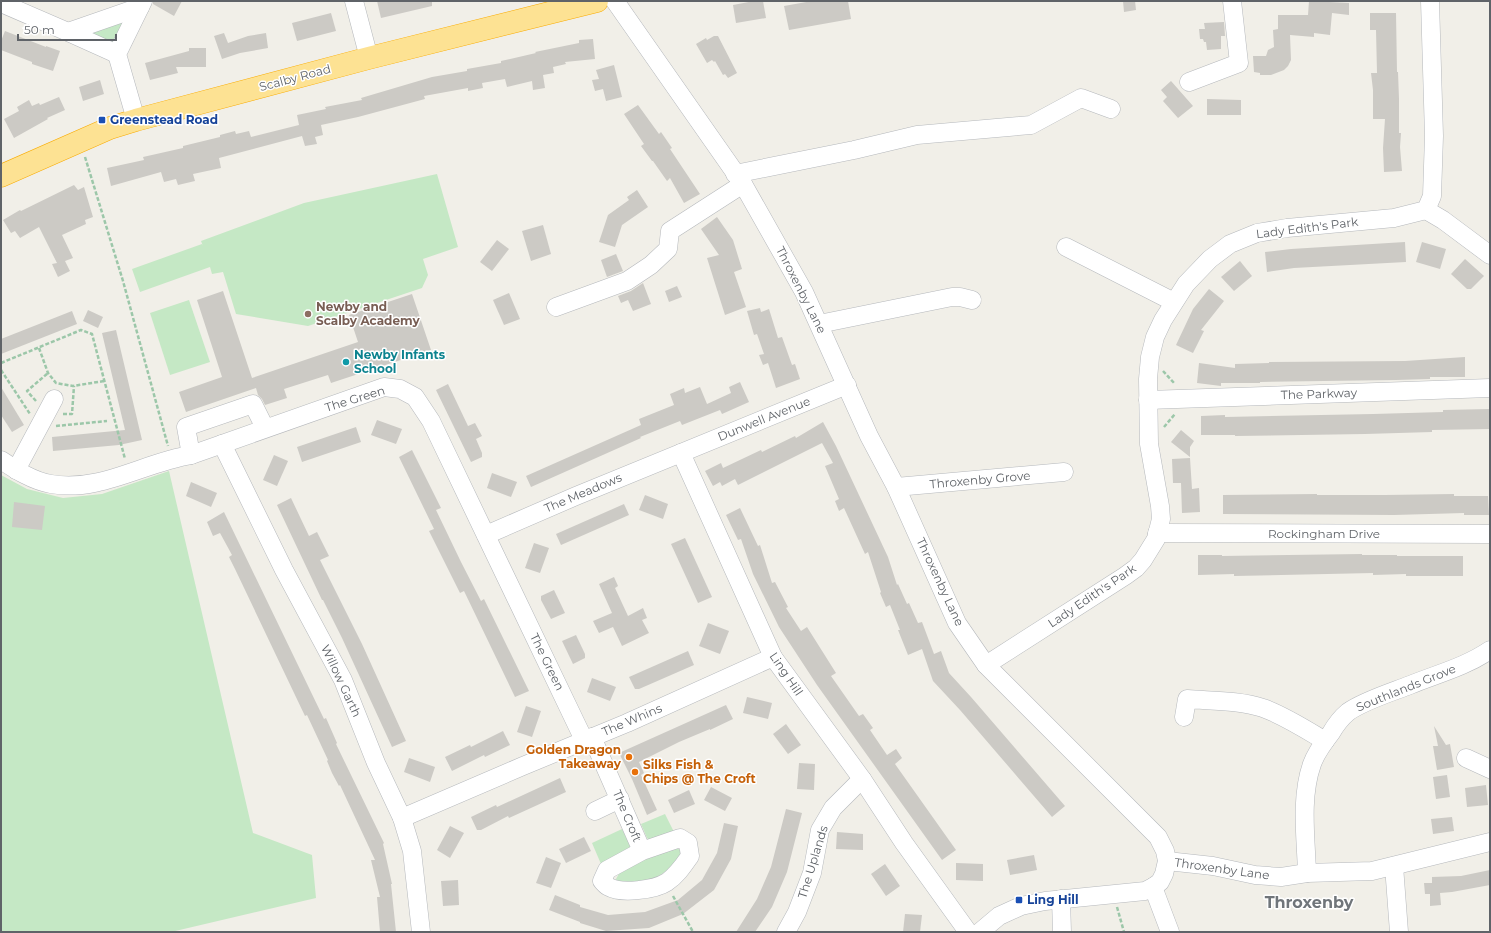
<svg xmlns="http://www.w3.org/2000/svg" width="1491" height="933" font-family="Montserrat,sans-serif">
<style>
.green{fill:#c5e8c5}
.building{fill:#cccac5}
.lines{fill:none;stroke-linecap:round;stroke-linejoin:round}
.minor-casing{stroke:#b5b8bc;stroke-width:19}
.highway-casing{stroke:#f9ab00;stroke-width:23}
.path{stroke:#9cc7a9;stroke-width:2.5;stroke-dasharray:4 2;stroke-linecap:butt}
.minor{stroke:#fff;stroke-width:18}
.highway{stroke:#fde293;stroke-width:22}
.transit-dot{fill:#1a4fb4;stroke:#fff;stroke-width:1.5}
.education-dot{fill:#8d6e63;stroke:#fff;stroke-width:1.5}
.culture-dot{fill:#0f9aa8;stroke:#fff;stroke-width:1.5}
.food-dot{fill:#e8710a;stroke:#fff;stroke-width:1.5}
.labels{text-anchor:middle;stroke-width:3;stroke-linejoin:round;paint-order:stroke}
.street-label{font-size:12px;fill:#5f6368;stroke:#fff}
.transit-label{font-size:12px;font-weight:bold;fill:#164399;stroke:#fff;text-anchor:start}
.education-label{font-size:12px;font-weight:bold;fill:#785e54;stroke:#fff;text-anchor:start}
.culture-label{font-size:12px;font-weight:bold;fill:#0d838f;stroke:#fff;text-anchor:start}
.food-label{font-size:12px;font-weight:bold;fill:#c56008;stroke:#fff;text-anchor:end}
.district-label{font-size:16px;font-weight:bold;fill:#70757a;stroke:#fff}
</style>
<rect width="100%" height="100%" fill="#f1efe8"/>
<g class="green">
<polygon points="127,20 114,45 87,31"/>
<polygon points="437,174 458,247 423,259 428,275 422,288 308,326 236,314 223,272 212,274 210,267 140,292 132,269 202,244 203,246 201,241 304,203"/>
<polygon points="189,300 210,362 170,375 150,313"/>
<polygon points="169,471 253,833 312,855 316,898 171,932 1,932 1,475 27,489 63,498 102,494"/>
<polygon points="665,814 674,832 650,841 647,838 641,824"/>
<polygon points="622,829 631,846 629,851 601,864 592,843"/>
<polygon points="673,848 679,849 682,852 671,868 646,884 618,884 616,879 621,870"/>
</g>
<g class="building">
<polygon points="153,1 182,1 174,16 153,4"/>
<polygon points="377,1 432,1 432,6 381,18"/>
<polygon points="754,1 763,1 766,18 736,23 733,5"/>
<polygon points="812,1 848,1 851,19 789,30 784,6"/>
<polygon points="1123,1 1135,1 1136,10 1124,12"/>
<polygon points="1309,1 1349,3 1349,15 1332,13 1330,35 1314,33 1314,37 1290,35 1291,60 1288,66 1284,70 1271,75 1260,75 1260,73 1254,72 1253,56 1266,56 1268,50 1274,47 1273,30 1278,29 1278,15 1308,15"/>
<polygon points="331,13 336,31 297,41 292,23"/>
<polygon points="1370,13 1396,13 1397,72 1398,72 1399,99 1399,133 1401,133 1400,147 1402,171 1384,172 1383,148 1385,119 1373,119 1373,90 1371,73 1377,73 1376,30 1370,30"/>
<polygon points="1224,22 1225,36 1221,36 1221,49 1207,50 1206,42 1204,42 1203,39 1200,39 1199,29 1205,29 1204,23"/>
<polygon points="5,31 46,47 46,46 60,51 53,71 32,64 32,62 1,50 1,41"/>
<polygon points="224,33 228,43 248,36 266,33 268,48 240,53 222,59 214,36"/>
<polygon points="714,36 718,36 737,73 728,78 725,74 723,75 715,61 714,62 712,60 707,63 696,44 706,38 707,40"/>
<polygon points="593,39 595,59 565,62 566,64 553,67 554,73 543,75 545,88 533,90 532,81 507,87 505,79 482,83 483,88 468,91 468,88 424,96 425,99 358,117 321,125 323,135 315,137 317,144 305,146 302,136 219,158 221,168 193,174 195,181 178,185 176,179 164,182 161,172 111,186 107,168 144,160 143,157 183,148 183,146 220,137 220,135 235,131 236,134 249,131 251,137 299,125 297,115 326,109 325,107 362,100 361,98 432,77 467,71 467,69 501,63 501,61 536,53 535,52 579,43 579,40"/>
<polygon points="189,48 206,48 206,67 176,67 178,73 150,80 145,63 189,51"/>
<polygon points="614,65 622,97 606,101 603,89 595,91 592,80 599,79 596,70"/>
<polygon points="100,80 104,94 83,101 79,87"/>
<polygon points="1171,81 1193,106 1178,118 1163,101 1167,97 1161,90"/>
<polygon points="59,97 65,110 47,118 48,119 14,138 4,119 19,111 17,107 29,100 32,106 39,103 40,105"/>
<polygon points="1207,99 1241,100 1241,115 1207,115"/>
<polygon points="638,105 659,134 661,132 672,148 670,149 700,194 684,203 670,178 667,181 653,161 652,161 641,146 644,144 624,114"/>
<polygon points="74,185 78,190 84,187 93,217 85,220 86,224 62,235 73,258 65,261 70,271 58,277 52,264 57,263 39,227 20,238 15,231 11,233 3,220 20,210 21,211"/>
<polygon points="637,190 648,207 622,225 615,247 599,242 608,215 629,200 627,197"/>
<polygon points="717,217 733,240 742,269 734,272 746,307 725,315 707,258 719,255 701,229"/>
<polygon points="543,225 551,254 531,261 522,231"/>
<polygon points="497,240 509,249 492,271 480,262"/>
<polygon points="1405,242 1406,262 1294,268 1267,272 1265,252 1291,249"/>
<polygon points="1422,242 1446,249 1440,269 1416,262"/>
<polygon points="616,254 623,271 607,277 601,260"/>
<polygon points="1465,259 1484,276 1471,289 1467,289 1451,274"/>
<polygon points="1240,261 1252,276 1234,291 1221,277"/>
<polygon points="643,283 651,304 633,311 628,300 621,303 618,296 631,291"/>
<polygon points="677,286 682,297 669,302 665,291"/>
<polygon points="1209,289 1224,301 1201,330 1204,331 1193,353 1176,345 1193,309"/>
<polygon points="223,291 252,378 358,342 349,315 412,294 431,350 331,383 328,375 284,389 287,398 265,405 262,399 258,395 256,388 186,412 179,392 222,377 197,300"/>
<polygon points="509,293 520,319 504,325 493,300"/>
<polygon points="760,308 761,312 769,309 778,338 782,337 792,365 795,364 800,379 776,388 768,363 763,365 759,355 764,354 757,334 754,335 747,311"/>
<polygon points="88,310 103,317 98,328 83,321"/>
<polygon points="72,311 77,324 1,354 1,339"/>
<polygon points="116,330 142,440 119,445 53,451 52,437 125,430 102,333"/>
<polygon points="1465,357 1465,377 1430,377 1430,379 1396,380 1260,382 1260,383 1221,383 1221,386 1197,383 1199,363 1235,368 1235,364 1269,363 1269,362 1405,361"/>
<polygon points="740,382 749,402 722,414 720,410 682,425 680,421 640,437 641,438 531,487 526,476 641,425 639,419 674,405 670,394 684,388 685,393 700,387 707,404 731,393 729,387"/>
<polygon points="448,384 468,426 475,423 482,436 476,439 482,453 482,457 471,462 436,390"/>
<polygon points="1,387 24,425 12,432 1,415"/>
<polygon points="1490,409 1490,429 1432,430 1432,432 1365,434 1235,436 1235,435 1201,435 1201,416 1225,415 1225,417 1373,414 1443,412 1443,410"/>
<polygon points="377,420 402,429 396,444 371,435"/>
<polygon points="823,422 836,446 888,557 897,585 898,584 907,604 909,603 918,623 922,622 934,654 941,651 949,673 971,697 1065,806 1052,817 960,710 933,681 922,649 908,655 898,630 900,630 890,605 886,607 880,593 881,592 868,552 865,554 844,508 839,511 835,501 839,499 825,466 833,463 822,443 738,485 735,479 722,486 720,482 713,486 705,471 721,463 723,468 761,450 762,452 795,436 796,438"/>
<polygon points="356,427 361,442 302,462 297,447"/>
<polygon points="1181,430 1194,441 1190,447 1190,457 1171,442"/>
<polygon points="412,450 441,508 436,510 461,562 481,601 484,599 529,691 515,697 464,591 460,593 429,531 434,529 399,457"/>
<polygon points="274,455 288,461 277,486 263,480"/>
<polygon points="1190,458 1192,489 1199,488 1200,512 1182,513 1181,483 1173,483 1172,459"/>
<polygon points="492,473 517,482 511,497 487,488"/>
<polygon points="191,482 217,493 211,507 186,496"/>
<polygon points="1317,494 1317,495 1385,495 1454,494 1454,496 1488,496 1489,515 1464,515 1464,513 1394,515 1223,514 1223,495"/>
<polygon points="645,495 668,504 663,519 639,510"/>
<polygon points="291,498 309,536 317,532 329,556 320,560 362,644 406,741 392,747 342,638 323,600 322,600 277,505"/>
<polygon points="14,502 45,506 42,530 12,527"/>
<polygon points="624,504 629,515 561,545 556,534"/>
<polygon points="740,508 758,546 760,545 772,583 775,582 788,607 786,608 801,631 807,627 836,673 831,676 859,716 863,714 873,728 870,730 887,755 896,749 902,758 895,764 956,850 942,860 817,685 779,627 753,574 741,539 738,540 726,515"/>
<polygon points="224,512 324,719 326,718 337,743 336,744 384,843 383,844 392,884 391,884 396,932 380,932 377,897 380,897 371,860 375,860 340,785 339,786 332,773 327,761 328,760 307,715 305,716 235,569 229,557 232,555 220,533 213,536 207,522"/>
<polygon points="685,538 712,597 698,603 671,544"/>
<polygon points="534,543 549,548 540,573 525,568"/>
<polygon points="1362,554 1362,555 1397,555 1397,556 1463,556 1463,576 1406,576 1406,574 1373,575 1373,573 1234,576 1234,574 1198,575 1198,555 1222,555 1222,556"/>
<polygon points="614,577 618,586 615,588 628,616 643,608 647,618 642,620 649,633 622,646 613,627 599,633 593,621 612,613 599,584"/>
<polygon points="554,590 565,613 551,619 541,600 541,596"/>
<polygon points="708,623 729,631 720,654 699,646"/>
<polygon points="576,635 585,654 585,658 573,664 562,641"/>
<polygon points="688,651 694,665 639,689 635,689 629,677"/>
<polygon points="592,678 616,687 610,701 587,692"/>
<polygon points="747,697 772,703 768,719 743,713"/>
<polygon points="726,705 733,719 710,730 710,729 679,742 639,762 644,773 641,775 657,810 647,815 632,779 619,753"/>
<polygon points="526,706 541,711 532,737 517,732"/>
<polygon points="786,724 801,745 788,754 773,734"/>
<polygon points="1434,726 1446,745 1450,744 1454,767 1437,770 1433,746 1438,746"/>
<polygon points="503,731 510,745 485,757 484,755 452,771 445,757 470,745 471,747"/>
<polygon points="409,758 435,767 430,782 404,772"/>
<polygon points="799,763 815,764 814,790 797,789"/>
<polygon points="1447,775 1450,797 1436,799 1433,777"/>
<polygon points="560,778 566,792 509,818 508,816 481,830 477,830 471,817 496,805 497,807"/>
<polygon points="1486,785 1488,805 1467,807 1465,788"/>
<polygon points="711,787 732,798 725,811 704,800"/>
<polygon points="689,790 695,804 674,813 668,800"/>
<polygon points="786,809 802,813 787,872 772,907 755,932 736,932 757,899 771,867"/>
<polygon points="1452,817 1454,831 1433,834 1431,819"/>
<polygon points="724,823 738,826 731,859 714,890 683,914 649,928 606,931 580,923 580,922 549,910 555,895 580,905 580,907 608,915 645,912 678,900 702,880 717,853"/>
<polygon points="450,826 464,833 450,858 437,850"/>
<polygon points="837,832 863,834 863,850 836,849"/>
<polygon points="584,837 591,851 566,863 559,849"/>
<polygon points="1034,855 1037,870 1010,875 1007,860"/>
<polygon points="546,857 561,863 551,888 536,883"/>
<polygon points="956,863 983,864 983,881 956,880"/>
<polygon points="885,864 900,886 886,896 871,874"/>
<polygon points="1490,870 1490,885 1452,892 1440,893 1441,905 1430,906 1430,894 1425,894 1424,883 1432,883 1432,877 1461,876"/>
<polygon points="458,880 459,905 443,906 441,881"/>
<polygon points="905,914 922,915 920,932 903,932"/>
</g>
<g class="lines">
<g class="minor-casing">
<g id="minor">
<polyline points="354,1 369,58"/>
<polyline points="615,1 743,184 804,292 869,436 896,487 957,623 986,665 1158,837 1165,851 1167,861 1164,874 1160,882 1153,887 1145,891 1045,901 1021,906 999,916 980,932"/>
<polyline points="1,3 68,32 117,54"/>
<polyline points="68,32 140,7"/>
<polyline points="1189,82 1239,63 1232,1"/>
<polyline points="136,120 117,54 143,1"/>
<polyline points="735,174 854,150 917,135 1031,125 1081,98 1111,109"/>
<polyline points="1426,210 1443,220 1490,255"/>
<polyline points="1066,247 1174,302"/>
<polyline points="556,307 627,281 651,265 668,249 670,231 743,184"/>
<polyline points="819,324 952,297 960,297 972,300"/>
<polyline points="1148,400 1490,388"/>
<polyline points="222,444 284,570 343,680 376,763 402,818 412,851 421,932"/>
<polyline points="681,453 773,657 862,779 904,843 968,932"/>
<polyline points="191,455 186,427 253,404 265,428"/>
<path d="M1,460C16,470 33,481 51,484C99,493 145,462 191,455L384,387L400,389L415,397L431,421L584,740"/>
<polyline points="16,470 54,399"/>
<polyline points="896,487 1064,472"/>
<polyline points="1157,533 1490,534"/>
<polyline points="486,535 576,496 847,385"/>
<polyline points="986,665 1125,576 1136,568 1143,560 1156,539 1161,519 1160,506 1149,444 1148,379 1150,357 1155,337 1163,320 1186,284 1210,259 1230,244 1257,233 1287,228 1394,218 1426,210 1432,196 1434,136 1430,1"/>
<path d="M1184,717L1187,699C1211,701 1239,700 1263,708C1285,716 1305,729 1325,741"/>
<path d="M592,737L642,851L680,838L688,843L690,856C683,866 677,875 667,882C655,890 621,894 609,887C606,886 604,883 602,881L607,870L642,851"/>
<polyline points="1466,758 1490,769"/>
<polyline points="595,811 620,799"/>
<polyline points="402,818 523,766 627,723 773,657"/>
<polyline points="1167,861 1213,866 1255,875 1281,877 1307,873 1372,871 1490,842"/>
<polyline points="1394,866 1399,932"/>
<path d="M1307,873C1306,838 1300,798 1312,764C1316,753 1324,742 1331,733C1335,726 1342,717 1348,712C1363,701 1392,692 1410,685C1437,674 1465,667 1490,650"/>
<polyline points="1153,887 1170,932"/>
<polyline points="1061,899 1062,932"/>
<polyline points="786,932 797,912 812,873 820,830 833,808 862,779"/>
</g>
</g>
<g class="highway-casing">
<polyline id="highway" points="1,176 110,128 136,120 369,58 597,1"/>
</g>
<g class="path">
<polyline points="85,157 123,281 168,446"/>
<polyline points="39,348 48,373 56,383 73,386 104,381"/>
<polyline points="1,363 81,330 92,334 125,459"/>
<polyline points="1,370 30,414"/>
<polyline points="1163,371 1175,384"/>
<polyline points="36,401 27,391 48,373"/>
<polyline points="63,414 72,414 74,386"/>
<polyline points="56,426 107,421"/>
<polyline points="1164,427 1175,414"/>
<polyline points="673,896 693,932"/>
<polyline points="1117,907 1124,932"/>
</g>
<use href="#minor" class="minor"/>
<use href="#highway" class="highway"/>
</g>
<g class="transit-dot">
<rect x="98" y="116" width="8" height="8" rx="2"/>
<rect x="1015" y="896" width="8" height="8" rx="2"/>
</g>
<circle class="education-dot" cx="308" cy="314" r="4"/>
<circle class="culture-dot" cx="346" cy="362" r="4"/>
<g class="food-dot">
<circle cx="629" cy="757" r="4"/>
<circle cx="635" cy="772" r="4"/>
</g>
<g class="labels">
<g class="street-label">
<text transform="translate(295 78) rotate(-15)" y="4">Scalby Road</text>
<text transform="translate(1307 228) rotate(-7)" y="4">Lady Edith's Park</text>
<text transform="translate(801 290) rotate(63)" y="4">Throxenby Lane</text>
<text transform="translate(1319 394) rotate(-2)" y="4">The Parkway</text>
<text transform="translate(355 399) rotate(-17)" y="4">The Green</text>
<text transform="translate(764 419) rotate(-22)" y="4">Dunwell Avenue</text>
<text transform="translate(980 480) rotate(-5)" y="4">Throxenby Grove</text>
<text transform="translate(583 493) rotate(-23)" y="4">The Meadows</text>
<text x="1324" y="538">Rockingham Drive</text>
<text transform="translate(940 582) rotate(65)" y="4">Throxenby Lane</text>
<text transform="translate(1092 596) rotate(-34)" y="4">Lady Edith's Park</text>
<text transform="translate(547 662) rotate(64)" y="4">The Green</text>
<text transform="translate(786 674) rotate(56)" y="4">Ling Hill</text>
<text transform="translate(341 681) rotate(65)" y="4">Willow Garth</text>
<text transform="translate(1406 688) rotate(-22)" y="4">Southlands Grove</text>
<text transform="translate(632 720) rotate(-23)" y="4">The Whins</text>
<text transform="translate(627 816) rotate(67)" y="4">The Croft</text>
<text transform="translate(813 862) rotate(-73)" y="4">The Uplands</text>
<text transform="translate(1222 869) rotate(8)" y="4">Throxenby Lane</text>
</g>
<g class="transit-label">
<text x="110" y="124">Greenstead Road</text>
<text x="1027" y="904">Ling Hill</text>
</g>
<g class="education-label">
<text x="316" y="311">Newby and<tspan x="316" dy="14">Scalby Academy</tspan></text>
</g>
<g class="culture-label">
<text x="354" y="359">Newby Infants<tspan x="354" dy="14">School</tspan></text>
</g>
<g class="food-label">
<text x="621" y="754">Golden Dragon<tspan x="621" dy="14">Takeaway</tspan></text>
<text x="643" y="769" text-anchor="start">Silks Fish &amp;<tspan x="643" dy="14">Chips @ The Croft</tspan></text>
</g>
<g class="district-label">
<text x="1309" y="908">Throxenby</text>
</g>
</g>
<rect width="1491" height="933" fill="none" stroke="#5f6368" stroke-width="4"/>
<path d="M18 34v6h98v-6" fill="none" stroke="#5f6368" stroke-width="2"/>
<text x="24" y="34" font-size="12" fill="#5f6368" stroke="#ffffff" stroke-width="3" paint-order="stroke">50 m</text>
</svg>
